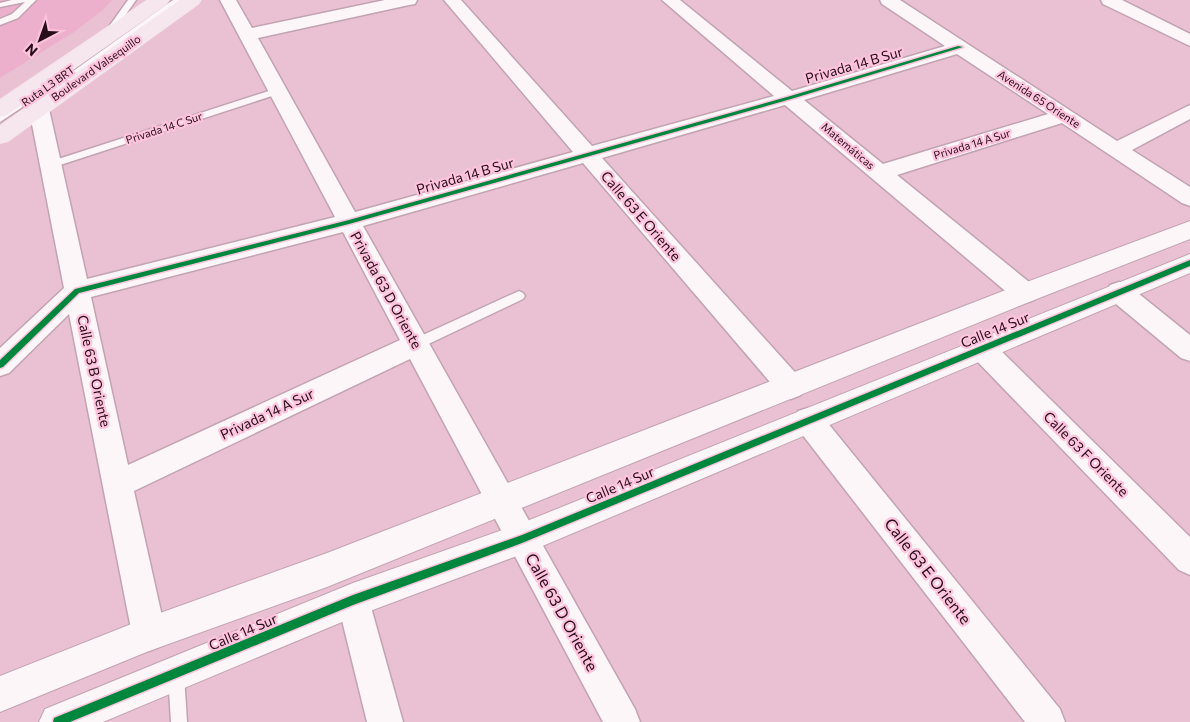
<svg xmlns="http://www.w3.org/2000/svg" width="1190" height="722" font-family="Commissioner,sans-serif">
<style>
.built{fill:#edb0cc}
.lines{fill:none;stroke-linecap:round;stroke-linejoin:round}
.service-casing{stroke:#c2a3b1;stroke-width:3}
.minor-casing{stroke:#c2a3b1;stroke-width:3}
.secondary-casing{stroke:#c2a3b1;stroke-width:2}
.primary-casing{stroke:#f5e3eb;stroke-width:2}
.service{fill:#fcf6f8;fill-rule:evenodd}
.minor{fill:#fcf6f8;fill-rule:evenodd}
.secondary{fill:#fcf6f8;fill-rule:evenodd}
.primary{fill:#f5e7ed;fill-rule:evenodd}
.cycleway-casing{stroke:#fec3dd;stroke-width:3}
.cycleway{fill:#00873e;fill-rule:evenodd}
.labels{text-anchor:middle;stroke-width:4.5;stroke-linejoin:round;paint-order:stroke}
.far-street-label{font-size:11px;fill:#280e1b;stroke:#fec3dd}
.street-label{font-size:14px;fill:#280e1b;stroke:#fec3dd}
.near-street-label{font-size:16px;fill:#280e1b;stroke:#fec3dd}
</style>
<rect width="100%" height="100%" fill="#e9c1d3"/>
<polygon class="built" points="0,0 112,0 104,9 74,32 0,78"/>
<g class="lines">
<g class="service-casing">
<g id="service">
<polygon points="12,0 36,0 18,18 0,25 0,19 12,14 25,2 0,7 0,3"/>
<polygon points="128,0 136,0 110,37 104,37 103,35"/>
<polygon points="173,0 182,0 61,88 56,96 50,96 48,94 55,84"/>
<polygon points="278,88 281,89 281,93 54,167 50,168 45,165 46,163"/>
<polygon points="18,103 23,106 21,108 0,122 0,114"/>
<polygon points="519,291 523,293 525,296 523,299 420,348 412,348 410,344 412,340"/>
<polygon points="176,667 182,669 184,675 187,722 171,722 168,675 170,669"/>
</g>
</g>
<g class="minor-casing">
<g id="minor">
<path d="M220,0H236L252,28L385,0H417L415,4L409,5L258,38L355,212L573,152L444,0H461L592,146L774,96L662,0H680L792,91L945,46L882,4L880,0H900L1117,141L1190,105V119L1132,150L1190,187V206L1182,203L1062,123L897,175L1034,286L1037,293L1034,300L1025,303L1016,300L785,105L602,158L801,379L804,387L801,395L791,399L781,395L583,163L363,226L635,709L640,722H603L410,359L134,491L166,634L161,646L149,651L137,646L132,634L69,314L9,373L0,376V348L64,288L29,109L32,105L39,103L46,105L49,109L87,279L335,217ZM957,54L1048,114L883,164L804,100ZM343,232L400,340L128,465L91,297Z"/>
<polygon points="1101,0 1122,0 1190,34 1190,46 1103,4"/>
<polygon points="1119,282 1128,285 1190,335 1190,361 1181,358 1110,299 1107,292 1110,285"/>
<polygon points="982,338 991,341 1190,537 1190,575 1179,570 973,357 969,349 973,341"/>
<polygon points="808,408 818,411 1060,709 1065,722 1025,722 798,429 794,420 798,411"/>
<polygon points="353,584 364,589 369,600 403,722 367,722 337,600 342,589"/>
</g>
</g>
<g class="secondary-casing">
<g id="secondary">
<polygon points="1190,221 1190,239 1034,300 327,587 149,651 0,712 0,676 149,617 327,553 1016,286"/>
<polygon points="1190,254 1190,273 533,550 354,617 103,722 39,722 45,709 353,583 522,523"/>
</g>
</g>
<g class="primary-casing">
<g id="primary">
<polygon points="148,0 169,0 166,4 7,115 0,117 0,100"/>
<polygon points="180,0 201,0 198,4 8,141 0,143 0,126"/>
</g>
</g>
<use href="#service" class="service"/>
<use href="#minor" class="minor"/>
<use href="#secondary" class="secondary"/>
<use href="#primary" class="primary"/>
<g class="cycleway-casing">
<g id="cycleway">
<polygon points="958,46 963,47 791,99 349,224 79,293 3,367 0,368 0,360 75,289 349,220 787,97"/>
<polygon points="1190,260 1190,266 522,543 353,605 70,722 53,722 54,718 353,595 522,535"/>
</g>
</g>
<use href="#cycleway" class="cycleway"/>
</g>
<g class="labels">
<g class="far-street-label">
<text transform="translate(96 68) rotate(-35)" y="4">Boulevard Valsequillo</text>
<text transform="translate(48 86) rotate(-35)" y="4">Ruta L3 BRT</text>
<text transform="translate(1039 99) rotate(33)" y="4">Avenida 65 Oriente</text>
<text transform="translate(164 128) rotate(-18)" y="4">Privada 14 C Sur</text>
<text transform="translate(972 144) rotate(-17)" y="4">Privada 14 A Sur</text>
<text transform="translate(848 146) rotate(40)" y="4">Matemáticas</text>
</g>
<g class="street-label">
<text transform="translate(854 65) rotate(-16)" y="5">Privada 14 B Sur</text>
<text transform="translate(465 176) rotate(-16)" y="5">Privada 14 B Sur</text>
<text transform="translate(641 216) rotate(49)" y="5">Calle 63 E Oriente</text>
<text transform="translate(386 290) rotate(61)" y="5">Privada 63 D Oriente</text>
<text transform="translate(995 330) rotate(-22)" y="5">Calle 14 Sur</text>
<text transform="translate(94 371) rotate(78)" y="5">Calle 63 B Oriente</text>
<text transform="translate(267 414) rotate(-25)" y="5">Privada 14 A Sur</text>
<text transform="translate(1086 454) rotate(45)" y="5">Calle 63 F Oriente</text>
<text transform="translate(620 485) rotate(-23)" y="5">Calle 14 Sur</text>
<text transform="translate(243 632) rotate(-23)" y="5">Calle 14 Sur</text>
</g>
<g class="near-street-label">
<text transform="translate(928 571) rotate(52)" y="6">Calle 63 E Oriente</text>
<text transform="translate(562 612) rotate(61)" y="6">Calle 63 D Oriente</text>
</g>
</g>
<g transform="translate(40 40) rotate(221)" stroke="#fec3dd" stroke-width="4" paint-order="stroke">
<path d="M0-4L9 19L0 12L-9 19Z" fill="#280e1b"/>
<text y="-8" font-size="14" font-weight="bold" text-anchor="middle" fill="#280e1b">N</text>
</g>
</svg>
